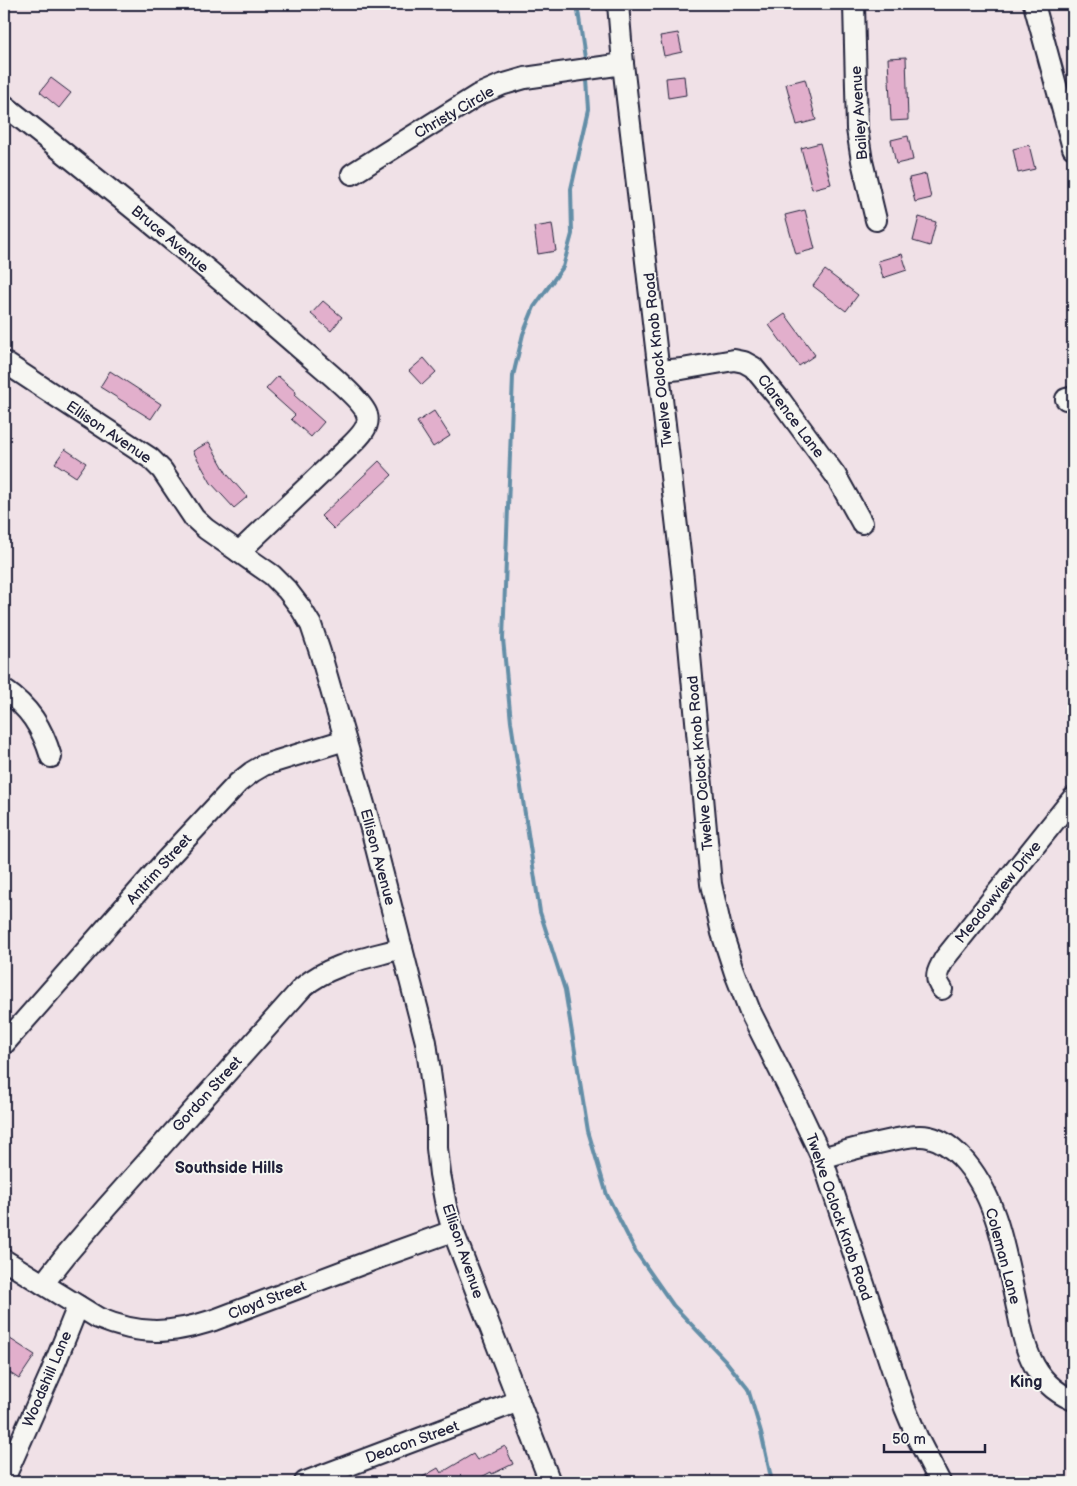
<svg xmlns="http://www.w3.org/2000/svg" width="1077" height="1486" font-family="'Balsamiq Sans',sans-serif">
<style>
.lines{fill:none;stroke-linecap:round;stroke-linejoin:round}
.stream{stroke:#638ea7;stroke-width:4}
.building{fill:#e2afcc;stroke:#22223b}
.minor-casing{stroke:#22223b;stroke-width:24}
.minor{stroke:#f6f6f2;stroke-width:20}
.labels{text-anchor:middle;stroke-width:4;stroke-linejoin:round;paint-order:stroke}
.street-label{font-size:15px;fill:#22223b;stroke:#f6f6f2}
.neighbourhood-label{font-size:16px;font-weight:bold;fill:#22223b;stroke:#f6f6f2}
</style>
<rect width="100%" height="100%" fill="#f0e1e7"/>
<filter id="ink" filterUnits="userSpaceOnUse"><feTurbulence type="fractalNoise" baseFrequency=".02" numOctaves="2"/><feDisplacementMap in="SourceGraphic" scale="10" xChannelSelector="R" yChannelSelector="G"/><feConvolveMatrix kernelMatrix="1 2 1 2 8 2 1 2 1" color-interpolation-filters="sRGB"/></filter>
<g filter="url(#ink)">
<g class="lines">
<g class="stream">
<polyline points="577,4 585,58"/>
<polyline points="587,80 589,109 571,189 572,234 563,267 534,307 523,334 513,376 503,639 511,722 540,912 565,990 588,1131 607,1195 636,1252 673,1305 725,1360 748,1389 761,1432 772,1482"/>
</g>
</g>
<g class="building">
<polygon points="678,33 682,52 664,56 660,36"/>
<polygon points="906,57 908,120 891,121 888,58"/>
<polygon points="684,76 686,95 668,98 666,78"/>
<polygon points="51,78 71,93 59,108 40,92"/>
<polygon points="805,79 816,120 797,125 786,84"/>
<polygon points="908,136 913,160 896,164 891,140"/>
<polygon points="820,143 831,184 812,189 801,148"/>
<polygon points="1029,145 1035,169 1018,173 1013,149"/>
<polygon points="926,174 931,198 915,202 909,178"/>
<polygon points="805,210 815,249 796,254 785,215"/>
<polygon points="919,217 936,222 930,246 913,241"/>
<polygon points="552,224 556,251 538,254 534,227"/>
<polygon points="902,254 907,270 883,278 878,261"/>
<polygon points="825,270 858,295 846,311 813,286"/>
<polygon points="323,301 342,317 331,331 311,314"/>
<polygon points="785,314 815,355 799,366 769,325"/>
<polygon points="424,358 436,372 422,385 409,371"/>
<polygon points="110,371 161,404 151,419 100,387"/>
<polygon points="278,376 296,392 294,395 324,422 311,437 291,419 295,415 266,389"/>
<polygon points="434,411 450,436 433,447 417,422"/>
<polygon points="209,442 227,474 247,497 234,508 211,483 193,451"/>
<polygon points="65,449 86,463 76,477 55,463"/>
<polygon points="379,461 392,475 334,529 321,516"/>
<polygon points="4,1335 35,1355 19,1379 4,1369"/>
<polygon points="505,1446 513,1464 492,1474 491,1472 472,1482 414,1482 438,1468 441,1473 473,1454 477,1460"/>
</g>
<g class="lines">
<g class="minor-casing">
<g id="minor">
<polyline points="618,4 623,64 683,579 711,884 722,933 735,973 750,1011 795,1101 822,1158 905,1408 918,1439 940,1482"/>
<polyline points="854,4 857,129 862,161 876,220"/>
<polyline points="1034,4 1073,148"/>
<path d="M4,105C105,185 206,266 303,351C316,362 364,401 367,415C371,428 356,440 347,449L239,552"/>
<polyline points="352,174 478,95 501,85 525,78 623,64"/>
<polyline points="4,362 150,458 162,470 194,518 206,529 272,575 287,590 300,607 311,625 320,652 372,832 426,1042 437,1123 437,1148 440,1174 446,1206 453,1231 550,1482"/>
<polyline points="659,371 682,369 734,360 744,362 753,367 781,401 836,476 862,523"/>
<polyline points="1066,399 1073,397"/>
<path d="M4,690C29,707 42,727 51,757"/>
<path d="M942,989C933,977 938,970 945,958L1073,798"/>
<polyline points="4,1044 165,861 238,783 252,772 264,765 345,740"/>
<path d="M822,1158C845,1151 868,1145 892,1140C904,1138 917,1134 929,1137C942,1140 951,1147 961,1157C999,1197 1006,1259 1018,1312C1021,1327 1024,1345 1031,1359C1040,1379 1054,1392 1073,1400"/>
<path d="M4,1260L98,1318C141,1336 171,1334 214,1320L378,1258L453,1231"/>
<path d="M43,1284L65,1256L106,1208L303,987C330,964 368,958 402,948"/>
<polyline points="4,1479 51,1373 78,1306"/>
<polyline points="305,1482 519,1401"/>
</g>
</g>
<use href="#minor" class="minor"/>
</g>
</g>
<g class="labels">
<g class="street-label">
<text transform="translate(454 112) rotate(-30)" y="5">Christy Circle</text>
<text transform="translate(859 113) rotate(-94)" y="5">Bailey Avenue</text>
<text transform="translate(170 239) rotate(40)" y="5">Bruce Avenue</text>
<text transform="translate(658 360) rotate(-96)" y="5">Twelve Oclock Knob Road</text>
<text transform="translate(791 416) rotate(53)" y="5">Clarence Lane</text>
<text transform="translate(109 432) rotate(34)" y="5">Ellison Avenue</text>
<text transform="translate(700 763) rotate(-95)" y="5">Twelve Oclock Knob Road</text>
<text transform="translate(378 857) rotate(75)" y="5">Ellison Avenue</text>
<text transform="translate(159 869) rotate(-48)" y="5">Antrim Street</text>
<text transform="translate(998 892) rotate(-51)" y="5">Meadowview Drive</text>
<text transform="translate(207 1094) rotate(-48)" y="5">Gordon Street</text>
<text transform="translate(839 1217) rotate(71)" y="5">Twelve Oclock Knob Road</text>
<text transform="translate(463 1251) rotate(71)" y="5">Ellison Avenue</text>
<text transform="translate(1003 1256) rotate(75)" y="5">Coleman Lane</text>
<text transform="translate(267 1300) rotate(-21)" y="5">Cloyd Street</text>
<text transform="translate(47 1379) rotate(-67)" y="5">Woodshill Lane</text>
<text transform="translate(412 1442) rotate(-20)" y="5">Deacon Street</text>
</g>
<g class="neighbourhood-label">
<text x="229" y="1173">Southside Hills</text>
<text x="1026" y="1387">King</text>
</g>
</g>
<rect width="1077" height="1486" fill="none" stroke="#f6f6f2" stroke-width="20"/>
<rect x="10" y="10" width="1057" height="1466" fill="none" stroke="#22223b" stroke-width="2" filter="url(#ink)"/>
<path d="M884 1444v8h101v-8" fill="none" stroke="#22223b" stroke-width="2.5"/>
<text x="892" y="1444" font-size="15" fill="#22223b" stroke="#f6f6f2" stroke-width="4" paint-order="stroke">50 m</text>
</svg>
